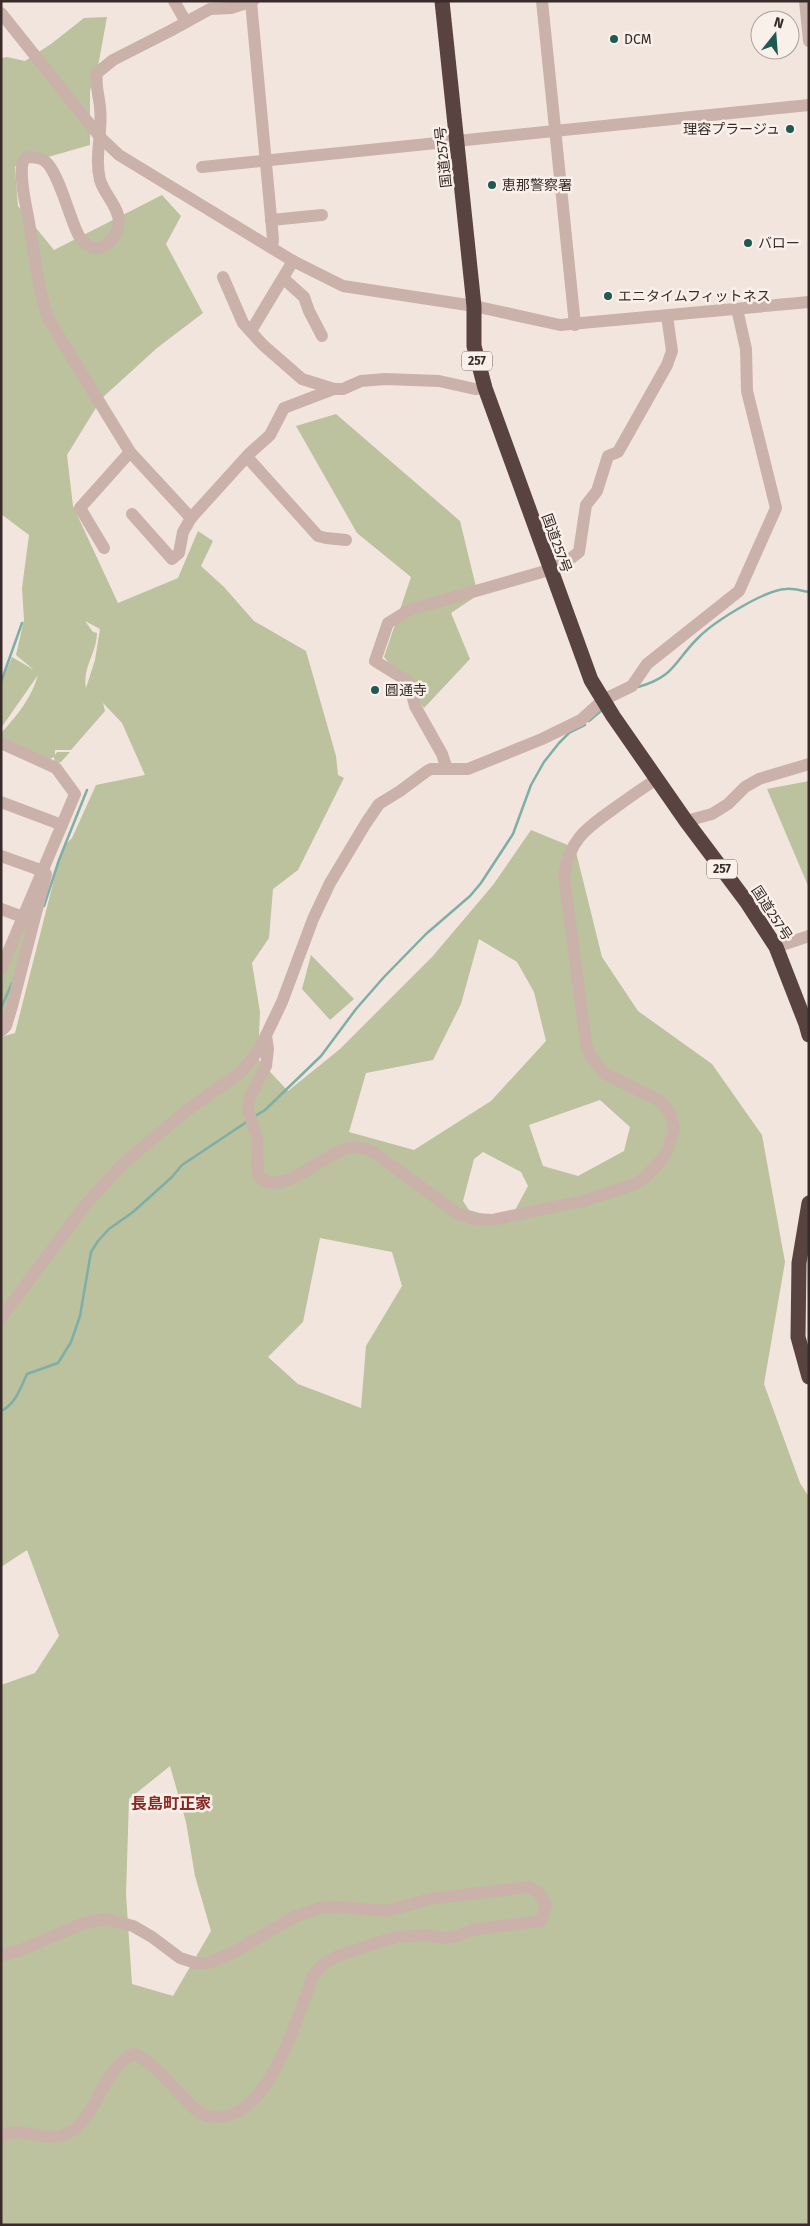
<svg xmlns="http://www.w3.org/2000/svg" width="810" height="2226" font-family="'Fira Sans','Noto Sans JP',sans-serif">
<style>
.green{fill:#bcc19e;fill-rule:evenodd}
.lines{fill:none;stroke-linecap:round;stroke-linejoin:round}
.stream{stroke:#7dafa7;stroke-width:2.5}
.minor{stroke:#cab2aa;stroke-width:12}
.highway{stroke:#594341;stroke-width:15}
.poi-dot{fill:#1f5952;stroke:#faf0ea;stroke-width:2}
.labels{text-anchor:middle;stroke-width:5;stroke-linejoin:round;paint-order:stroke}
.shield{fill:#faf0ea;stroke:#726663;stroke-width:1}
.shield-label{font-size:12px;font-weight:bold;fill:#382b29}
.poi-label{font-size:14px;fill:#382b29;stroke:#faf0ea;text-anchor:start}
.street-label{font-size:14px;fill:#382b29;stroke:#faf0ea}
.quarter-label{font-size:16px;font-weight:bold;fill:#862823;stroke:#faf0ea}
</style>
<rect width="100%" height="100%" fill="#f2e5de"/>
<g class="green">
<path d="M107,17L99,61L90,91V145L48,157L23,155L15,167L18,206L54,250L162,195L181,216L166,244L203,313L157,348L102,398L67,455L73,506L118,603L178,578L198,531L213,541L201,566L224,587L254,621L306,651L336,756L338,775L344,778L298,870L273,889L269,938L252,963L260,1012L258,1059L288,1091L340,1049L432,957L493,885L531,830L575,848L602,957L638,1011L712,1064L762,1135L785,1262L764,1384L800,1483L809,1497V2225H1V1685L35,1673L59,1636L27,1550L1,1567V1037L15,1033L59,860L65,845L72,838L96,785L145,775L122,723L103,703L105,711L71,750H55V755L57,752H70L61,762L55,763L54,757L50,759L1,739V733C17,716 32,697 38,675L1,728V684L12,657L34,670L16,655L24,620L22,588L29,535L1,514V58L7,57L25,61L51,44L84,18ZM85,621L100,629L95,660L86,688C82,668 97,652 97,633L93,632ZM479,939L517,962L534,992L546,1041L491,1101L414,1150L349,1132L366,1073L433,1060L461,1004ZM600,1100L630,1127L624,1151L578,1176L543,1166L529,1125ZM483,1152L521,1172L528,1186L513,1214L501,1219L469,1210L463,1201L474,1159ZM320,1238L392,1252L402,1286L366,1346L361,1408L298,1384L268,1357L303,1322ZM170,1766L186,1822L195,1876L211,1931L173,1996L132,1984L126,1894L129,1799Z"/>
<polygon points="336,414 460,521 478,595 451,613 470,659 424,708 384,657 411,577 357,533 296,426"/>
<polygon points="809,781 809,888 767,789"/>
<polygon points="38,892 1,1024 1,978"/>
<polygon points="311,955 354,999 330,1020 302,989"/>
</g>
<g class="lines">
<g class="stream">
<polyline points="1,682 22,623"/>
<path d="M638,687C675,677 674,661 699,637C714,622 764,590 786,589C793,588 802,591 809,592"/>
<polyline points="589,721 602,710"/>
<polyline points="44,906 59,860 87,790"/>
<polyline points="1,1008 12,983"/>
<polyline points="255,1116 265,1110 321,1056 356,1009 384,977 426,934 470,896 481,883 513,834 531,785 544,762 559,743 569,733 585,725"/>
<path d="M1,1411C15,1405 21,1387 27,1374L58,1363L71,1342L80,1316L91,1252L98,1241L109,1229L133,1212L172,1177L182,1165L248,1121"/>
</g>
<g class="minor">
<polyline points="174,1 186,22"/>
<polyline points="542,1 575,325"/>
<polyline points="805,1 809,41"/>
<polyline points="251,2 273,239 272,248"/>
<polyline points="1,13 100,137 119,155 293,261 343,286 474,306 560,325 809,302"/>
<polyline points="202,167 809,105"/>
<polyline points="271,220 322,215"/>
<polyline points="223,277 243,323 263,345 302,379 334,389 343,389 361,381 385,379 439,381 475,389 485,388"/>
<polyline points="284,279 304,297 309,311 322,336"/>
<polyline points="251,331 293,261"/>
<polyline points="247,457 318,536 326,538 346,540"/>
<polyline points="132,514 172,559 179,553 183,532 191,518 249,454 270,435 284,408 334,389"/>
<path d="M191,518L130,452L49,320C38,291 35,258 30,228C27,208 20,185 22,166L23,161L27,157C34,157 42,158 46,162C59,173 70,220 79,236C89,250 100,253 112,239C116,234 119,228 119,222C119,207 104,194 100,180C94,156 103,132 100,107C99,97 95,83 97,73L113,60L170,31L210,9L231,8L253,1"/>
<polyline points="104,548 80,508 130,452"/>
<polyline points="1,743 56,768 75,794 1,969"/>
<polyline points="447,769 442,754 415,706 409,682 375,661 388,623 409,610 549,570 566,562 579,552 586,505 597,491 608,456 618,452 667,365 672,351 667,316"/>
<polyline points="1,802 62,825"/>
<polyline points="686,821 712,814 728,804 745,787 759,779 809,764"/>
<polyline points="1,856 43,871 46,874 12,1006 6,1026 1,1031"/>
<polyline points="1,909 23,917"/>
<polyline points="776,947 809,936"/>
<path d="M266,1036L268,1049L266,1066L249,1099L248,1109L257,1138L258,1175C278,1202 325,1152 349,1148C357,1147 365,1148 372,1151L458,1214L474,1219L492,1220L583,1201L635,1184L644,1178L660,1162L668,1150L674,1129L671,1116L664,1105L658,1100L605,1074L590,1056L586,1043L564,876C569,841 585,829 612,810C627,799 641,789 657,779"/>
<polyline points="1,1318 87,1203 124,1163 186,1111 241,1072 259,1050 282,1002 313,919 330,883 366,823 379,804 400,791 427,771 431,769 468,769 542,739 581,720 603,700 632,686 647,664 739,591 776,508 747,391 746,349 737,309"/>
<path d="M1,1956L19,1951L84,1923L106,1919L133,1926L152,1937L180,1958L196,1963H209L234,1952L294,1917L320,1908L339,1907L387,1911L430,1899L529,1887L538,1892L546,1905L541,1921L472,1930L457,1936L445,1938L426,1935L396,1937L338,1956L322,1965L313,1976C298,2015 271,2114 220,2117C213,2117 205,2116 199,2112C175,2095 160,2064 133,2054C101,2071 96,2120 68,2133C45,2145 22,2124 1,2136"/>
</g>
<g class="highway">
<polyline points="442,1 474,306 474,346 485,388 591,680 613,716 686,821 746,901 776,947 806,1024 809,1035"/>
<polyline points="809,1203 799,1263 798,1337 809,1377"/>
</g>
</g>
<g class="poi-dot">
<circle cx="614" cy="39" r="5"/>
<circle cx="790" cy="129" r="5"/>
<circle cx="492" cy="185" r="5"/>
<circle cx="748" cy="243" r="5"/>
<circle cx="608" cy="296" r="5"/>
<circle cx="375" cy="690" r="5"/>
</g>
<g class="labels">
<g class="shield">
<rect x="462" y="351.5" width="30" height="19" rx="4"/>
<rect x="707" y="859.5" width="30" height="19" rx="4"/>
</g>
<g class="shield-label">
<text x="477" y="365">257</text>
<text x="722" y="873">257</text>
</g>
<g class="poi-label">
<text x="624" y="44">DCM</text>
<text x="780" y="134" text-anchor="end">理容プラージュ</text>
<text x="502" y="190">恵那警察署</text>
<text x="758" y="248">バロー</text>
<text x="618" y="301">エニタイムフィットネス</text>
<text x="385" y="695">圓通寺</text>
</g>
<g class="street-label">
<text transform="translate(443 157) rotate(-96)" y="5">国道257号</text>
<text transform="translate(557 543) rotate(70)" y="5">国道257号</text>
<text transform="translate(772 913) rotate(57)" y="5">国道257号</text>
</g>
<g class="quarter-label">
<text x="171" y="1809">長島町正家</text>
</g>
</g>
<rect width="810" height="2226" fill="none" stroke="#382b29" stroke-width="5"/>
<g transform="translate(775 35) rotate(17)"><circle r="24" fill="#faf0ea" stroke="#aca19d"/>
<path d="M0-4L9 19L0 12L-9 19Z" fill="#1f5952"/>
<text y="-8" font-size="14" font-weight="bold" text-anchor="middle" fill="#382b29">N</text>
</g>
</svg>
